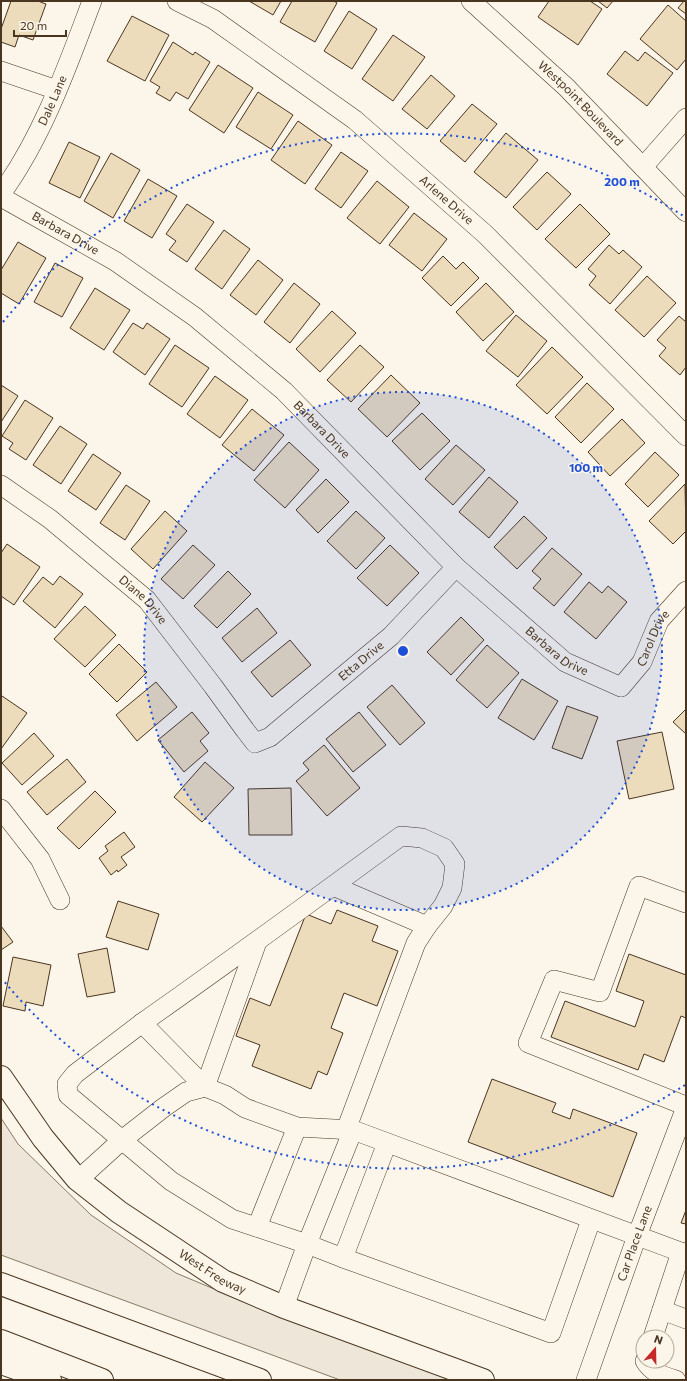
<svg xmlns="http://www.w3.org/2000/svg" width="687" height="1381" font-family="Commissioner,sans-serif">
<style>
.green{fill:#ede6d9;stroke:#887966}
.building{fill:#ecdcbc;stroke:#4a3520}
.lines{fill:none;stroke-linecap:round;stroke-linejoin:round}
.minor-casing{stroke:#4a3520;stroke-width:20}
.major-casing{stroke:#4a3520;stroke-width:24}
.highway-casing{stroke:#4a3520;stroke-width:24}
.minor{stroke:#fbf6e9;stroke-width:19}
.major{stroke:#fbf6e9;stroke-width:22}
.highway{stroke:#fbf6e9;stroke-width:22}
.ring{fill:none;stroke:#1d4ed8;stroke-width:2;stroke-dasharray:2 4}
.labels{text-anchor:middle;stroke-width:3;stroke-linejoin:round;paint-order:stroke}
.street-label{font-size:12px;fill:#4a3520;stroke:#fbf6e9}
.centre{fill:#1d4ed8;stroke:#fbf6e9;stroke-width:2}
.ring-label{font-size:12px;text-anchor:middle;font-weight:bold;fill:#1d4ed8;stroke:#fbf6e9;stroke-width:3;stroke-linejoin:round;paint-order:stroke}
</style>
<rect width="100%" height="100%" fill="#fbf6e9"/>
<polygon class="green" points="1,1118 18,1144 91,1215 176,1273 245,1302 454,1380 340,1380 1,1255"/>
<g class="building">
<polygon points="11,1 38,1 46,4 33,40 19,35 15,47 1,42 1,29"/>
<polygon points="249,1 281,1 273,15"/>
<polygon points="292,1 334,1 337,3 315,42 280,22"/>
<polygon points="549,1 590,1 602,9 578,45 538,17"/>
<polygon points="598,1 613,1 607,8"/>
<polygon points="684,1 686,1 686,14 678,8"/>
<polygon points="668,5 686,21 686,59 677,70 640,39"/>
<polygon points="349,11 377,29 352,69 324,51"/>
<polygon points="132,16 169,35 145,81 107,61"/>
<polygon points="393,35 425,57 393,101 362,79"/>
<polygon points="173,42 193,55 195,52 210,62 188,99 176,92 170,101 156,93 160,87 150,81"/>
<polygon points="625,51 638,61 645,52 673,73 647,106 607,74"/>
<polygon points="218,65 253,88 224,133 189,110"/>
<polygon points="431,75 455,96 427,129 402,109"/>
<polygon points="258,92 293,115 271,149 236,127"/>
<polygon points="472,104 497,124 465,162 440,141"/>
<polygon points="298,121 332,145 305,184 271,160"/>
<polygon points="506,133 538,160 506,198 474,172"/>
<polygon points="69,142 100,157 80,198 49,183"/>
<polygon points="341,152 368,171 341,208 315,189"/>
<polygon points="111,153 140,170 113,218 84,201"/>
<polygon points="547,172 571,194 537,230 513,207"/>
<polygon points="148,179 177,196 152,238 124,221"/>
<polygon points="377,181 409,207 380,244 347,218"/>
<polygon points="187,204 214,222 187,262 169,250 176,241 166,234"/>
<polygon points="580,204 610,234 576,268 545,239"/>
<polygon points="414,213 447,239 422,271 389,245"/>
<polygon points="224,230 250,249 222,289 195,269"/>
<polygon points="18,242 46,258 19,304 1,293 1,270"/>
<polygon points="609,245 619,254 623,250 642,267 610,304 589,285 596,276 588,269"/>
<polygon points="443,256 456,269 463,262 479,278 451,306 422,278"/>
<polygon points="258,260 283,280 256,315 230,295"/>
<polygon points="55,263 83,278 62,317 34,302"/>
<polygon points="647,276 676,303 644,337 615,310"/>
<polygon points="294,283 320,304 290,343 264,322"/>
<polygon points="486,283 514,312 483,341 456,312"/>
<polygon points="95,288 130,310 104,350 70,328"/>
<polygon points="332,311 356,333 320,372 296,349"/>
<polygon points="516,315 547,341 518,377 486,351"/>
<polygon points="679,316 686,322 686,367 680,375 659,356 666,348 657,340"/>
<polygon points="133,323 143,329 147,323 170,339 145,375 113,352"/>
<polygon points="175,345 209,368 182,407 149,384"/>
<polygon points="360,345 384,367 351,402 327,380"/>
<polygon points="552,347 583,377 547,414 516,385"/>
<polygon points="391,375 420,403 387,437 358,409"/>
<polygon points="215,376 248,400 220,438 187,414"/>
<polygon points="587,383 614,409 581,443 555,417"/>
<polygon points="1,385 18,396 1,422"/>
<polygon points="25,400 53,418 26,460 9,449 13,443 2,436"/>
<polygon points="252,409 284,435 254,471 222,445"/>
<polygon points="422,413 450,441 420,470 392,441"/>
<polygon points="622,419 645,443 610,476 588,452"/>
<polygon points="60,426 87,444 61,484 33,465"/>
<polygon points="289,442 319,470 285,508 254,480"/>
<polygon points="456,445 485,470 453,505 425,479"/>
<polygon points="655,452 679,475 648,507 625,484"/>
<polygon points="93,454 121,473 96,510 68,491"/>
<polygon points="489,477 518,502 489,538 459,512"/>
<polygon points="326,479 349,502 318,533 296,510"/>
<polygon points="685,484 686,531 673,544 649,521"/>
<polygon points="126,485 150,501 125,540 100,523"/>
<polygon points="165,511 187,531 153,569 131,549"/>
<polygon points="356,511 385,538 356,569 327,541"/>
<polygon points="524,516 547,538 517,569 494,547"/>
<polygon points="7,544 40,567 14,605 1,596 1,553"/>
<polygon points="193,545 215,565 183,599 161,579"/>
<polygon points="390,545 419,573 387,606 357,578"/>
<polygon points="552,548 582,574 554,606 533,588 541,579 532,571"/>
<polygon points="228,571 251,594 217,628 194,606"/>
<polygon points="60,576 83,594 55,628 23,601 43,577 53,585"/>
<polygon points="589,582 602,593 608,586 627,602 596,639 564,612"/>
<polygon points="85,606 116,635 85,667 54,639"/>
<polygon points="257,608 277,633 242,662 222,638"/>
<polygon points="461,617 484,640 451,675 427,652"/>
<polygon points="290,640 311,665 272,697 251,672"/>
<polygon points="119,644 147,672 117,702 89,674"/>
<polygon points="487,645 519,673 487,708 456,680"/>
<polygon points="522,679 558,701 534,740 498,718"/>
<polygon points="156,682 177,707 137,741 116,715"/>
<polygon points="392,685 425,723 400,745 367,707"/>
<polygon points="2,696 27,713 1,749 1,698"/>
<polygon points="567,706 598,717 582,759 552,748"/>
<polygon points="686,709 686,734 673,722"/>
<polygon points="192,712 209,733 200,741 208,751 184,772 158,740"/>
<polygon points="359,712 386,745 353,772 326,739"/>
<polygon points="662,732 674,789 629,799 617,741"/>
<polygon points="34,733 54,756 22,785 2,763"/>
<polygon points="324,745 360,788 327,816 296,781 309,770 303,763"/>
<polygon points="67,759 86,782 47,815 27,792"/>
<polygon points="205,762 234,788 202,822 174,797"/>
<polygon points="291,788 292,835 249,835 248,789"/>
<polygon points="95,791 116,812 79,849 57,828"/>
<polygon points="124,832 135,847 121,857 127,865 118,872 117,870 111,875 99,858 108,851 105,846"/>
<polygon points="118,901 159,914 148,950 106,937"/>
<polygon points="337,910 378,926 372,941 398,951 377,1006 344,993 331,1028 343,1033 327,1075 318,1071 311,1089 252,1066 260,1045 236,1036 250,998 270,1006 306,914 331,924"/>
<polygon points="1,926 13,942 1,950"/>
<polygon points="107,948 115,992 87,997 78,954"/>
<polygon points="629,954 686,975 686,1018 681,1016 664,1062 644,1054 638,1070 551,1037 565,1001 635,1027 644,1001 616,991"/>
<polygon points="13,957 51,965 43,1006 26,1002 25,1011 3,1006"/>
<polygon points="492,1079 556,1103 552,1112 570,1119 573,1109 637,1133 613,1197 468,1142"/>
<polygon points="686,1210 686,1224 681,1223"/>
</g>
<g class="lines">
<g class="minor-casing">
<g id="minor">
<path id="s1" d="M177,1L213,19L355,120L485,234L686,436"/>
<path id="s2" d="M471,1L566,87L686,212"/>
<polyline points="1,71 57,90"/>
<polyline points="643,167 686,118"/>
<path id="s3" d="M1,194C43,136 67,67 92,1"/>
<path id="s4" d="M1,197L115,261L195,317L284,391L456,567L565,662L621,687L642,662L659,621L686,591"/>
<path id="s5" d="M1,485L50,519L147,600L213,686L245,730L255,743L270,737L391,636L456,567"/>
<polyline points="1,809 40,859 60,900"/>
<polyline points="686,903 639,886 600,992 554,980 528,1043 686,1106"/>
<polyline points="257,942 205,1087 142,1023 75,1074 67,1084 68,1095 171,1181 232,1219 307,1244 343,1258 387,1143"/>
<path d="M142,1023C229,962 315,899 401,836L422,838L444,848L455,864L452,888L443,906L427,926L333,886"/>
<polyline points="346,1130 416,943 427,926"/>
<polyline points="78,1180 122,1140 163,1108 186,1092 205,1087 225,1095 245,1108 297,1127 353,1130"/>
<polyline points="257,1227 297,1127"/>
<polyline points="343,1258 551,1333 591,1220"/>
<polyline points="284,1307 307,1244 353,1130 686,1254"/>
<polyline points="662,1310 686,1319"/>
<polyline points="653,1337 681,1252"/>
<path d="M645,1361C652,1373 663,1376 676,1380"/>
<path id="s6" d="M586,1380L637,1236L686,1107"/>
</g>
</g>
<g class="major-casing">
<g id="major">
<path id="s7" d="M1,1077L43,1138L77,1179L119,1212L223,1281L284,1307L483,1380"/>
</g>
</g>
<g class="highway-casing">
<g id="highway">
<polyline points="1,1284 260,1380"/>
<polyline points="1,1341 102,1380"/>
<polyline points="1,1363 50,1380"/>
</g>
</g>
<use href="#minor" class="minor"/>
<use href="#major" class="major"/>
<use href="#highway" class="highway"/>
</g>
<circle cx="403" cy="651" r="259" fill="#1d4ed8" fill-opacity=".12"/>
<g class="ring">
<circle cx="403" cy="651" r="259"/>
<path d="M685 1085A518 518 0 0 1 3 980M3 322A518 518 0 0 1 685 217"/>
</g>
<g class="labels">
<g class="street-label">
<text dy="4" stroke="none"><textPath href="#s3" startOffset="107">Dale Lane</textPath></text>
<text dy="4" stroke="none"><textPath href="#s2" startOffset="150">Westpoint Boulevard</textPath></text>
<text dy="4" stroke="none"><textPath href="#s1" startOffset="336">Arlene Drive</textPath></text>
<text dy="4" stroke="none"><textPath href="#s4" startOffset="74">Barbara Drive</textPath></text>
<text dy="4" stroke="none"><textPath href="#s4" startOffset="398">Barbara Drive</textPath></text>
<text dy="4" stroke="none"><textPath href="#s5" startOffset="183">Diane Drive</textPath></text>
<text dy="4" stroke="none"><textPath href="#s4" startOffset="855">Carol Drive</textPath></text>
<text dy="4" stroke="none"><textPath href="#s4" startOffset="722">Barbara Drive</textPath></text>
<text dy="4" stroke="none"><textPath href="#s5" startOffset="500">Etta Drive</textPath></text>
<text dy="4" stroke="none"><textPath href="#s6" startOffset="145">Car Place Lane</textPath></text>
<text dy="4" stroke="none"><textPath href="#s7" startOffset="292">West Freeway</textPath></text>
</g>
</g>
<circle cx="403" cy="651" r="6" class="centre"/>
<g class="ring-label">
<text x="622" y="186">200 m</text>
<text x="586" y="472">100 m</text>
</g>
<rect width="687" height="1381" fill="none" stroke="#4a3520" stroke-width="4"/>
<g transform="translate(655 1349) rotate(20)"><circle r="19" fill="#fbf6e9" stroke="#b4a999"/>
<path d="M0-3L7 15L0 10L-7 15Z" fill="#c62828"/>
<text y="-6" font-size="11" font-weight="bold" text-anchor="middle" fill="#4a3520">N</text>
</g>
<path d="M14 30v6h52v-6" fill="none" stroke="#4a3520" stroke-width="2"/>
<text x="20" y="30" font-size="12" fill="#4a3520" stroke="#fbf6e9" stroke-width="3" paint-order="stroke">20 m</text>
</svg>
